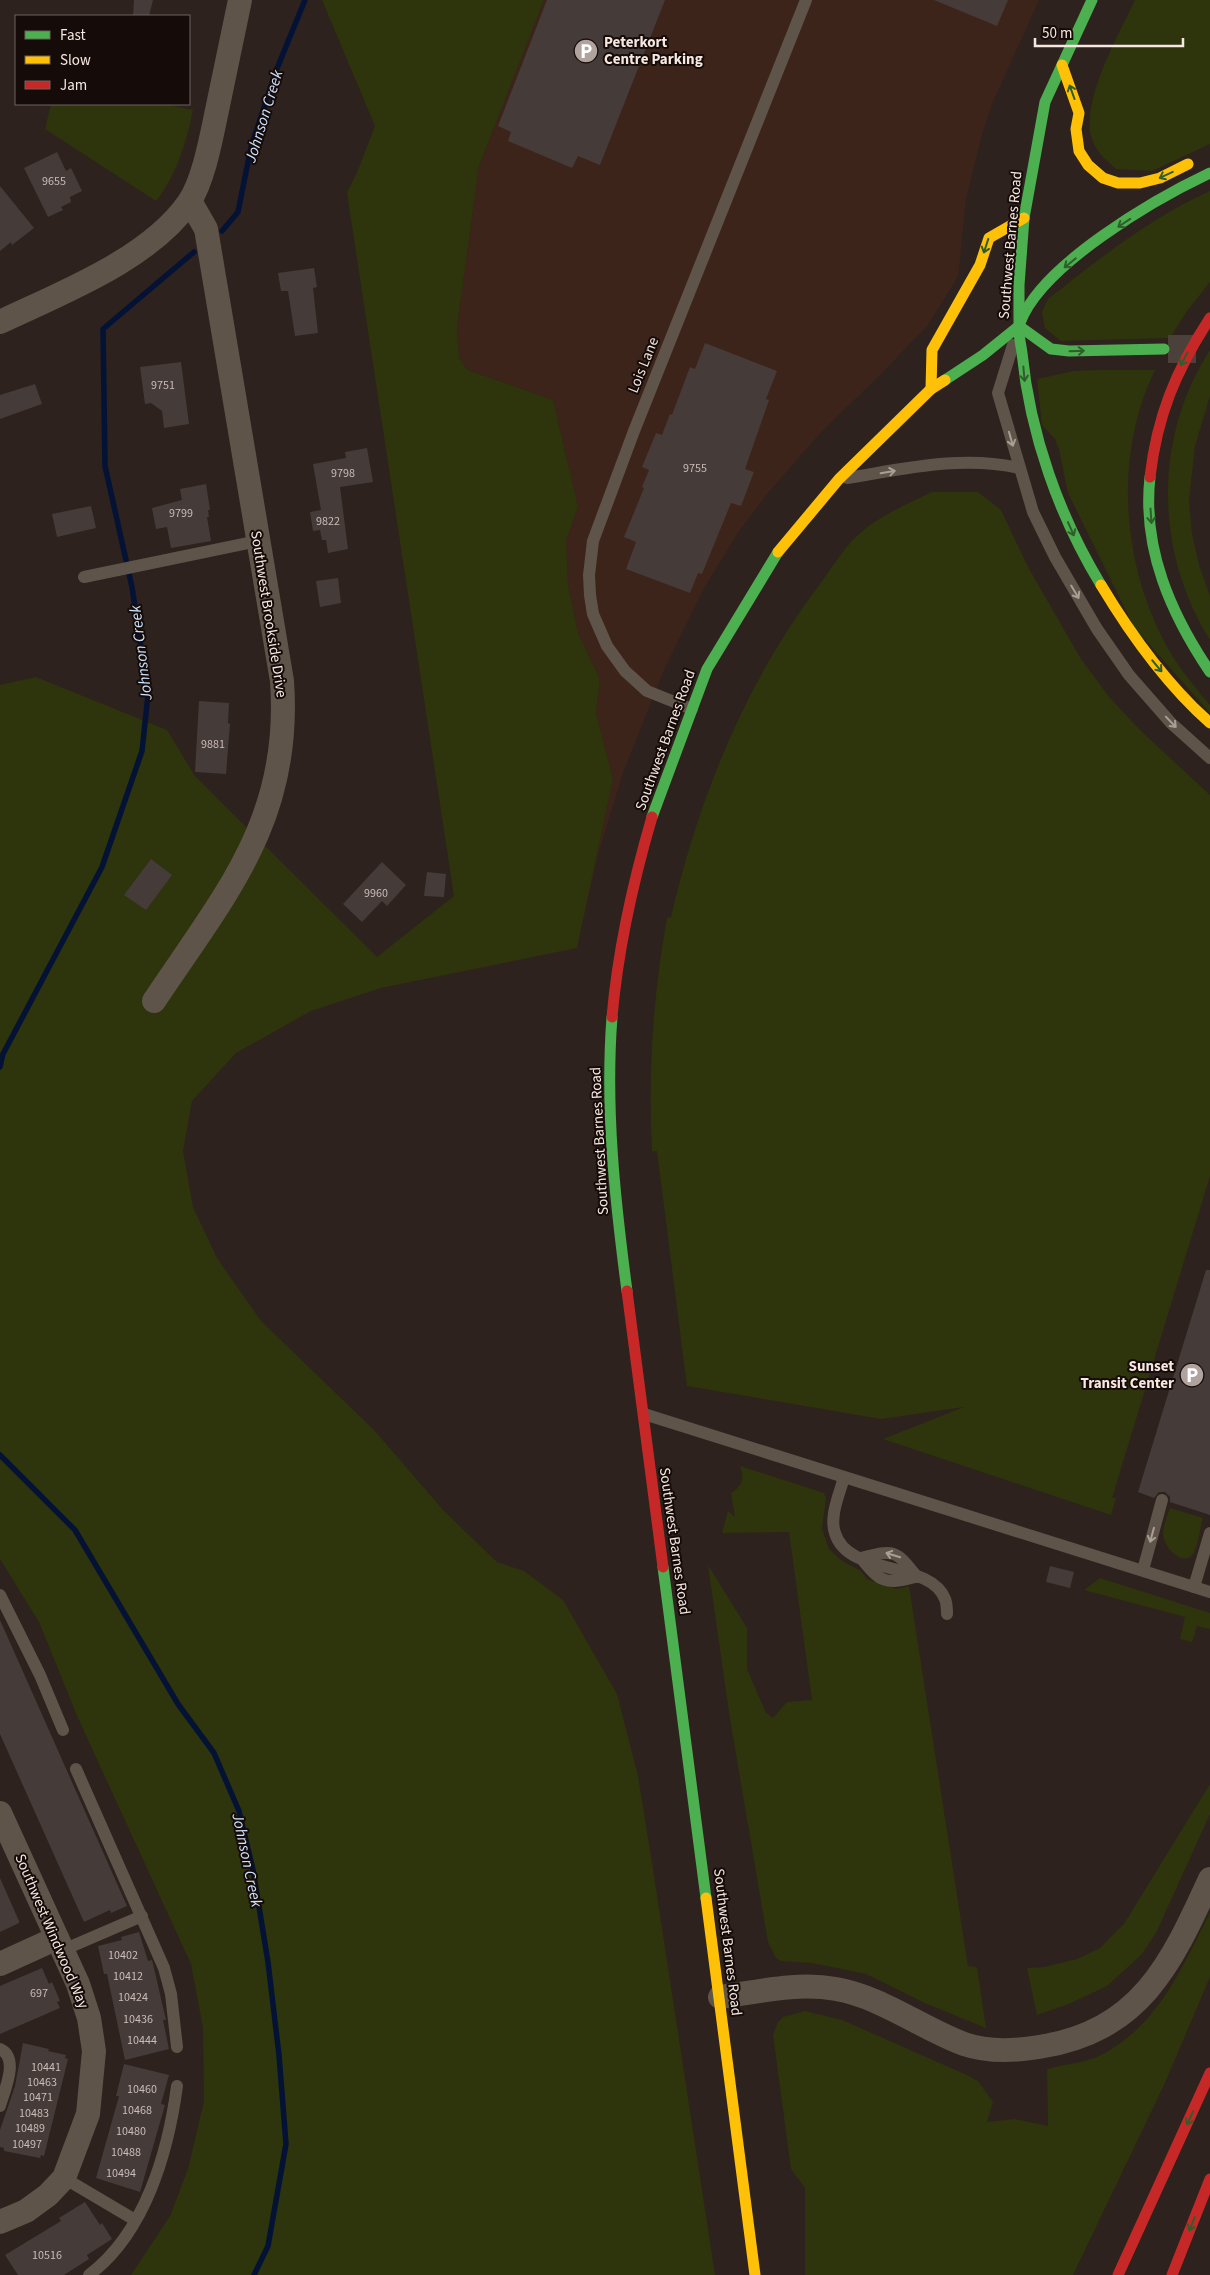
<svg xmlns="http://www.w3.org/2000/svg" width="1210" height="2275" font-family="'Source Sans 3',sans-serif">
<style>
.built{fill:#3d241a}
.green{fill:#2e340b}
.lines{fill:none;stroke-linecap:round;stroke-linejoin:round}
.stream{stroke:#041335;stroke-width:5.5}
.building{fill:#453b39}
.highway-tunnel{stroke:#4b403a;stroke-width:28;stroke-dasharray:28 14;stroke-linecap:butt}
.lane{stroke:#5e5449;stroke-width:12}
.street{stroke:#5e5449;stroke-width:24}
.fast{stroke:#4caf50;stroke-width:11}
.slow{stroke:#ffc107;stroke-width:11}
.jam{stroke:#c62828;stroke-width:11}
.oneway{stroke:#305d2c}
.oneway2{stroke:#aa9e95}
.labels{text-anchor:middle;stroke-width:4;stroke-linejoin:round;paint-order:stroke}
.number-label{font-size:12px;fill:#cabcb7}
.poi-label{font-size:15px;font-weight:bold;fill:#f6e7e1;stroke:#150b08;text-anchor:start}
.street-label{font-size:15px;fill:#f6e7e1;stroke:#150b08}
.water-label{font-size:16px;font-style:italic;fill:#cde2fe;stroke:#150b08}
</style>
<rect width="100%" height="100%" fill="#2d221d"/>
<polygon class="built" points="544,0 1039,0 992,104 982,134 966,199 958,277 927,326 880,375 822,431 768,493 739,531 704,588 663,672 623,773 598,854 577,948 613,779 596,713 600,679 578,633 568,585 566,541 578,507 553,400 468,370 459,358 457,327 479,166"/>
<g class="green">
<polygon points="322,0 544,0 479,166 457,327 459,358 468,370 553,400 578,507 566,541 568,585 578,633 600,679 596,713 613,779 577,948 381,988 311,1011 236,1053 192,1101 183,1151 193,1207 217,1258 261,1321 374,1430 444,1511 497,1562 524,1571 563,1600 617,1694 638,1776 653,1869 715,2275 131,2275 170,2216 188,2169 204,2101 203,2028 191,1964 78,1718 39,1622 0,1559 0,685 36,677 167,730 195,776 377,957 454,896 347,193 358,170 375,126"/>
<path d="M1135,0H1210V144L1152,171L1116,169C1106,160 1096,152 1092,139C1080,102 1119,34 1135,0Z"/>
<path d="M51,104H164L193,110C186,143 177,174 156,201L45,129Z"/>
<path d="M1210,191V282L1187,311L1170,338L1061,341L1045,328L1042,312L1048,299C1099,259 1150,218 1210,191Z"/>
<path d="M1210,350V396L1195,446L1189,500L1192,534L1199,565L1210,596V640C1155,552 1153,438 1210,350Z"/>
<path d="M1101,370H1155C1115,452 1121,556 1162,637C1174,662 1192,684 1210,705V713L1134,627L1068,493L1059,449L1055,439L1042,425L1037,379L1074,371Z"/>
<path d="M932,492H978L1001,510L1028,567L1081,659L1110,698L1141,731L1210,795V1176L1113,1495L1112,1498H1116L1111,1515L883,1439L964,1407L881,1419L687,1386L657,1151H652C648,1072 653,995 667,918L671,917C699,797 745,683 820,584C830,570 840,554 852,541C873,518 905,505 932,492Z"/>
<path d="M740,1466L824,1493L826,1498L822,1529L829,1549L842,1561L861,1571L867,1579L897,1589L909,1586L968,1966L977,1967L986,2028L927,2004L866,1974L812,1963L781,1961L776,1958L768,1942L730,1719L708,1565L747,1628V1669L766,1713L773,1718L787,1702L812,1700L789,1532L722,1533L728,1511L735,1517L731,1493C742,1487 745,1478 740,1466Z"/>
<path d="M1170,1508L1203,1518C1200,1528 1199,1542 1194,1552C1185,1570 1163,1547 1163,1534C1163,1526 1167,1516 1170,1508Z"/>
<polygon points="1100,1578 1210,1613 1210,1629 1197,1626 1192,1642 1180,1639 1185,1617 1084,1590"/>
<polygon points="1210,1784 1210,1814 1156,1933 1141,1955 1107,1986 1069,2004 1037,2015 1027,1968 1045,1967 1077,1959 1100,1948 1124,1924"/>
<path d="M1210,1913V1977L1165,2083L1073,2275H805V2188L791,2169L773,2035L778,2022L783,2017L805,2011L842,2020L967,2075L978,2081L993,2102L987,2122L1015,2119L1048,2126L1047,2069C1064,2064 1087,2063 1103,2054C1159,2024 1182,1967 1210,1913Z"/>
</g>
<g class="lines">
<g class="stream">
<polyline points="222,231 238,212 251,147 276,71 305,0"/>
<polyline points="0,1067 3,1054 102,867 142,751 148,695 132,587 105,466 103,329 194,252"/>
<polyline points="0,1455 75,1530 178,1704 214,1753 239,1811 253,1870 268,1962 279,2055 286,2144 268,2246 254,2275"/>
</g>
</g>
<g class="building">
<polygon points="134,0 153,0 149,16 133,16"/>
<polygon points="547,0 665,0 600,165 578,156 572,168 508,141 511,132 498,126"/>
<polygon points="934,0 1008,0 997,26"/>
<polygon points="57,152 66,171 71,168 82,191 70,197 71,202 61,207 63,210 48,217 24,168"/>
<polygon points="0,186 34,228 12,245 11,242 0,251"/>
<polygon points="314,268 317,287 313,288 318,333 295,336 288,291 281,291 278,273"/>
<polygon points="705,343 777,371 766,399 769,400 745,469 754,472 741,506 731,503 702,574 698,573 690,593 626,569 636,542 624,537 644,488 642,487 649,470 642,467 656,433 662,435 670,414 672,415 690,367 695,369"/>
<polygon points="181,362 189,424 164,428 162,411 151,403 145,404 140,367"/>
<polygon points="35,384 42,404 0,419 0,395"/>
<polygon points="367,448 373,482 340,487 348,549 328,553 326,540 322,540 320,530 313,531 310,512 321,510 313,464 346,458 345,452"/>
<polygon points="206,484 210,510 208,510 209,517 207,517 211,541 171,548 167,527 156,529 152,508 182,500 180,489"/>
<polygon points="91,506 96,528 57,537 52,514"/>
<polygon points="338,578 341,603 320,607 316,581"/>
<polygon points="199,701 229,703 228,723 230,724 226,774 195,772"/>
<polygon points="151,859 172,875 146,910 124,895"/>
<polygon points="382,862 406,885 387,906 382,901 362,922 343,904"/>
<polygon points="427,872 446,874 444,897 424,896"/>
<polygon points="1206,1270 1210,1270 1210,1515 1170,1502 1170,1497 1165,1492 1159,1492 1154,1498 1138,1492"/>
<polygon points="1050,1566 1074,1572 1070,1588 1046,1582"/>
<polygon points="0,1620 127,1906 111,1913 110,1910 84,1922 0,1734"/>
<polygon points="0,1878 19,1921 19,1923 0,1932"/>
<polygon points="139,1932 148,1961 152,1960 153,1964 166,2020 163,2020 169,2049 125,2060 107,1974 104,1974 98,1946 122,1940 121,1937"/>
<polygon points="42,1968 49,1984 52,1982 60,2001 57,2002 60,2008 0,2034 0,1986"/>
<polygon points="23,2043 49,2049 48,2051 66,2055 65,2058 68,2059 44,2156 41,2155 40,2158 4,2151 4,2148 0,2147 0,2130 15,2086"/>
<polygon points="124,2064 169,2075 161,2104 165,2105 140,2192 96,2178 119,2096 116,2096"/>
<polygon points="85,2202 100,2225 102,2223 112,2239 87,2255 89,2259 64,2275 18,2275 5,2255 61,2221 59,2218"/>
</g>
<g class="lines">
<polyline class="highway-tunnel" points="1168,349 1210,349"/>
<g class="lane">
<polyline points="1013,345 998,393 1033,512 1055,557 1097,629 1129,675 1171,723 1210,758"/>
<path d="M847,478C904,469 961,455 1019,468"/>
<polyline points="84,577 258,541"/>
<polyline points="692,709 647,691 625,671 607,646 593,614 590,595 589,575 593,541 634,431 806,0"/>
<polyline points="644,1414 1210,1592"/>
<path d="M844,1477C840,1493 829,1516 835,1533C848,1577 930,1560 945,1599C947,1604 947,1610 947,1614"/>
<path d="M861,1558C894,1549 896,1550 917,1577"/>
<path d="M861,1558C880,1582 885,1585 915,1577"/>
<polyline points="1143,1570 1162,1500"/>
<polyline points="1194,1587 1210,1533"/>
<polyline points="0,1595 40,1675 63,1730"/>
<polyline points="76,1769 164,1968 171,1994 177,2047"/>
<polyline points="63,1950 142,1916"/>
<path d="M0,2049C20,2058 4,2091 0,2106"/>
<polyline points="64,2178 135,2220"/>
<path d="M89,2275C145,2233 168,2153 177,2086"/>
</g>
<g class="street">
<path d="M0,322C61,293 150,259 189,202C203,182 211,139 216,115C224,77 232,38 240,0"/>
<path d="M154,1001C226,893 292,819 282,681L206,229L190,201"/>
<polyline points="0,1813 78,1984 89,2018 94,2051 88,2114 64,2178 48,2195 26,2211 0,2222"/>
<polyline points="0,1964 57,1938"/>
<path d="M720,1997C758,1992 797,1982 836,1989C882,1997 921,2028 964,2044C987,2052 1015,2051 1039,2047C1141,2031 1171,1964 1210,1879"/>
</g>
<g class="fast">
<polyline points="1019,326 1019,285 1024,218 1045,102 1092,0"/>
<polyline points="1019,326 1051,349 1069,351 1164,349"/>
<polyline points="945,380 983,355 1019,326"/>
<path d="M1150,477C1142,549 1171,614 1210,672"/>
<path d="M1101,585C1059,516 1030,434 1022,353C1021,344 1017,332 1020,323C1041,265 1155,199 1210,173"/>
<polyline points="652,817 707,669 778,552"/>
<path d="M612,1017C605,1109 615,1200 627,1291"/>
<polyline points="663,1567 706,1898"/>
</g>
<g class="slow">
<polyline points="1062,65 1079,113 1076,129 1079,151 1088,165 1103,178 1118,183 1140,183 1160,178 1188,164"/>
<polyline points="931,389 932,350 980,265 989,238 1024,218"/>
<polyline points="778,552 839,479 931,389 945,380"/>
<path d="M1101,585C1131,635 1166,684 1210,723"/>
<polyline points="706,1898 755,2275"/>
</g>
<g class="jam">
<path d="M1150,477C1157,416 1176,370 1210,318"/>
<path d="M612,1017C618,948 633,882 652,817"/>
<polyline points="627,1291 663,1567"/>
<polyline points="1118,2275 1210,2073"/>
<polyline points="1172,2275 1210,2179"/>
</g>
</g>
<defs><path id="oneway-shaft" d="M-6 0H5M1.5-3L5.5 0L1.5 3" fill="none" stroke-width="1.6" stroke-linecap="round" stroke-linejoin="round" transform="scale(1.25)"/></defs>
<g class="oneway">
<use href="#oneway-shaft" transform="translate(1072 92) rotate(-110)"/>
<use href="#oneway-shaft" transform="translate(1166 175) rotate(155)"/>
<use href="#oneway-shaft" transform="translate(1124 223) rotate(146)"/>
<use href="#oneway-shaft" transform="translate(986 246) rotate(108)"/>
<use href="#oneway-shaft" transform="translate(1070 263) rotate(141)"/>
<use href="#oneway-shaft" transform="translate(1077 351) rotate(-2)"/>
<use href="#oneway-shaft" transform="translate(1184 359) rotate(118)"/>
<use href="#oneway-shaft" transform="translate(1024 374) rotate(85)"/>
<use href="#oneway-shaft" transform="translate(1151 516) rotate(86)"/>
<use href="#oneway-shaft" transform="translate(1071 529) rotate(66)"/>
<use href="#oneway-shaft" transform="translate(1157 666) rotate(50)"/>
<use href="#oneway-shaft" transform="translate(1190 2118) rotate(115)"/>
<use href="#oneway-shaft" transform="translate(1192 2224) rotate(112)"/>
</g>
<g class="oneway2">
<use href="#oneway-shaft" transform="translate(1011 439) rotate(74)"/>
<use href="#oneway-shaft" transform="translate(888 472) rotate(-9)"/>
<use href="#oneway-shaft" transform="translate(1075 592) rotate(59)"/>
<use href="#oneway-shaft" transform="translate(1171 722) rotate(46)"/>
<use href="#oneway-shaft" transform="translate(1152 1535) rotate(105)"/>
<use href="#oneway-shaft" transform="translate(893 1555) rotate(-163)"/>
</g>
<defs>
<g id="parking-disc" transform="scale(1.25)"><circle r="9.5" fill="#b0a29c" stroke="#150b08"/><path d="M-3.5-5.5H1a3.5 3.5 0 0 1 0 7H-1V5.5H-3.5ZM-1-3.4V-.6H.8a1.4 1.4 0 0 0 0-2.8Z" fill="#fff"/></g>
</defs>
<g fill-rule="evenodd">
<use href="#parking-disc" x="586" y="51"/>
<use href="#parking-disc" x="1192" y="1375"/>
</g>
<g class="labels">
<g class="number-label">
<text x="54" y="185">9655</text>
<text x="163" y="389">9751</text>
<text x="695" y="472">9755</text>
<text x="343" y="477">9798</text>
<text x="181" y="517">9799</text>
<text x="328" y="525">9822</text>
<text x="213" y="748">9881</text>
<text x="376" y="897">9960</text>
<text x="123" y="1959">10402</text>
<text x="128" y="1980">10412</text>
<text x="39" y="1997">697</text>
<text x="133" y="2001">10424</text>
<text x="138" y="2023">10436</text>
<text x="142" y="2044">10444</text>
<text x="46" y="2071">10441</text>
<text x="42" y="2086">10463</text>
<text x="142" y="2093">10460</text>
<text x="38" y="2101">10471</text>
<text x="137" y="2114">10468</text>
<text x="34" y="2117">10483</text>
<text x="30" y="2132">10489</text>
<text x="131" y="2135">10480</text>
<text x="27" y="2148">10497</text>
<text x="126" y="2156">10488</text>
<text x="121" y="2177">10494</text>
<text x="47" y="2259">10516</text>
</g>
<g class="poi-label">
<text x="604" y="47">Peterkort<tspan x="604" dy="17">Centre Parking</tspan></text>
<text x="1174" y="1371" text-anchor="end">Sunset<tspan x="1174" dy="17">Transit Center</tspan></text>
</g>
<g class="street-label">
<text transform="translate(1010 245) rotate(-85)" y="5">Southwest Barnes Road</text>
<text transform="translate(643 365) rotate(-68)" y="5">Lois Lane</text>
<text transform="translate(269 614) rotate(81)" y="5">Southwest Brookside Drive</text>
<text transform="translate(665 740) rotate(-70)" y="5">Southwest Barnes Road</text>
<text transform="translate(599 1141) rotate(-93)" y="5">Southwest Barnes Road</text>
<text transform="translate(675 1541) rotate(82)" y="5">Southwest Barnes Road</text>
<text transform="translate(52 1931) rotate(67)" y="5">Southwest Windwood Way</text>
<text transform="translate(728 1942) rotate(83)" y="5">Southwest Barnes Road</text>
</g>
<g class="water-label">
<text transform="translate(263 116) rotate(-73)" y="6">Johnson Creek</text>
<text transform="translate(140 653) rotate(-97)" y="6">Johnson Creek</text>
<text transform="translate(248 1860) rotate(78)" y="6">Johnson Creek</text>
</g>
</g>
<rect x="15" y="15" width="175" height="90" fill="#150b08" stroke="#6f635f"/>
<rect x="25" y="31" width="25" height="8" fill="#4caf50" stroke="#6f635f"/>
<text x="60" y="40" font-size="15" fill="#f6e7e1">Fast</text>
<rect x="25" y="56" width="25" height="8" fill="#ffc107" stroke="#6f635f"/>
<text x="60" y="65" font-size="15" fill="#f6e7e1">Slow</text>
<rect x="25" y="81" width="25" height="8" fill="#c62828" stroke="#6f635f"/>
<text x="60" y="90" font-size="15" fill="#f6e7e1">Jam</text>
<path d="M1035 38v8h148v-8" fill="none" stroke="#f6e7e1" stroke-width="2.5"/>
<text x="1042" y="38" font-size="15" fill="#f6e7e1" stroke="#150b08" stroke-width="4" paint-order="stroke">50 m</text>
</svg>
